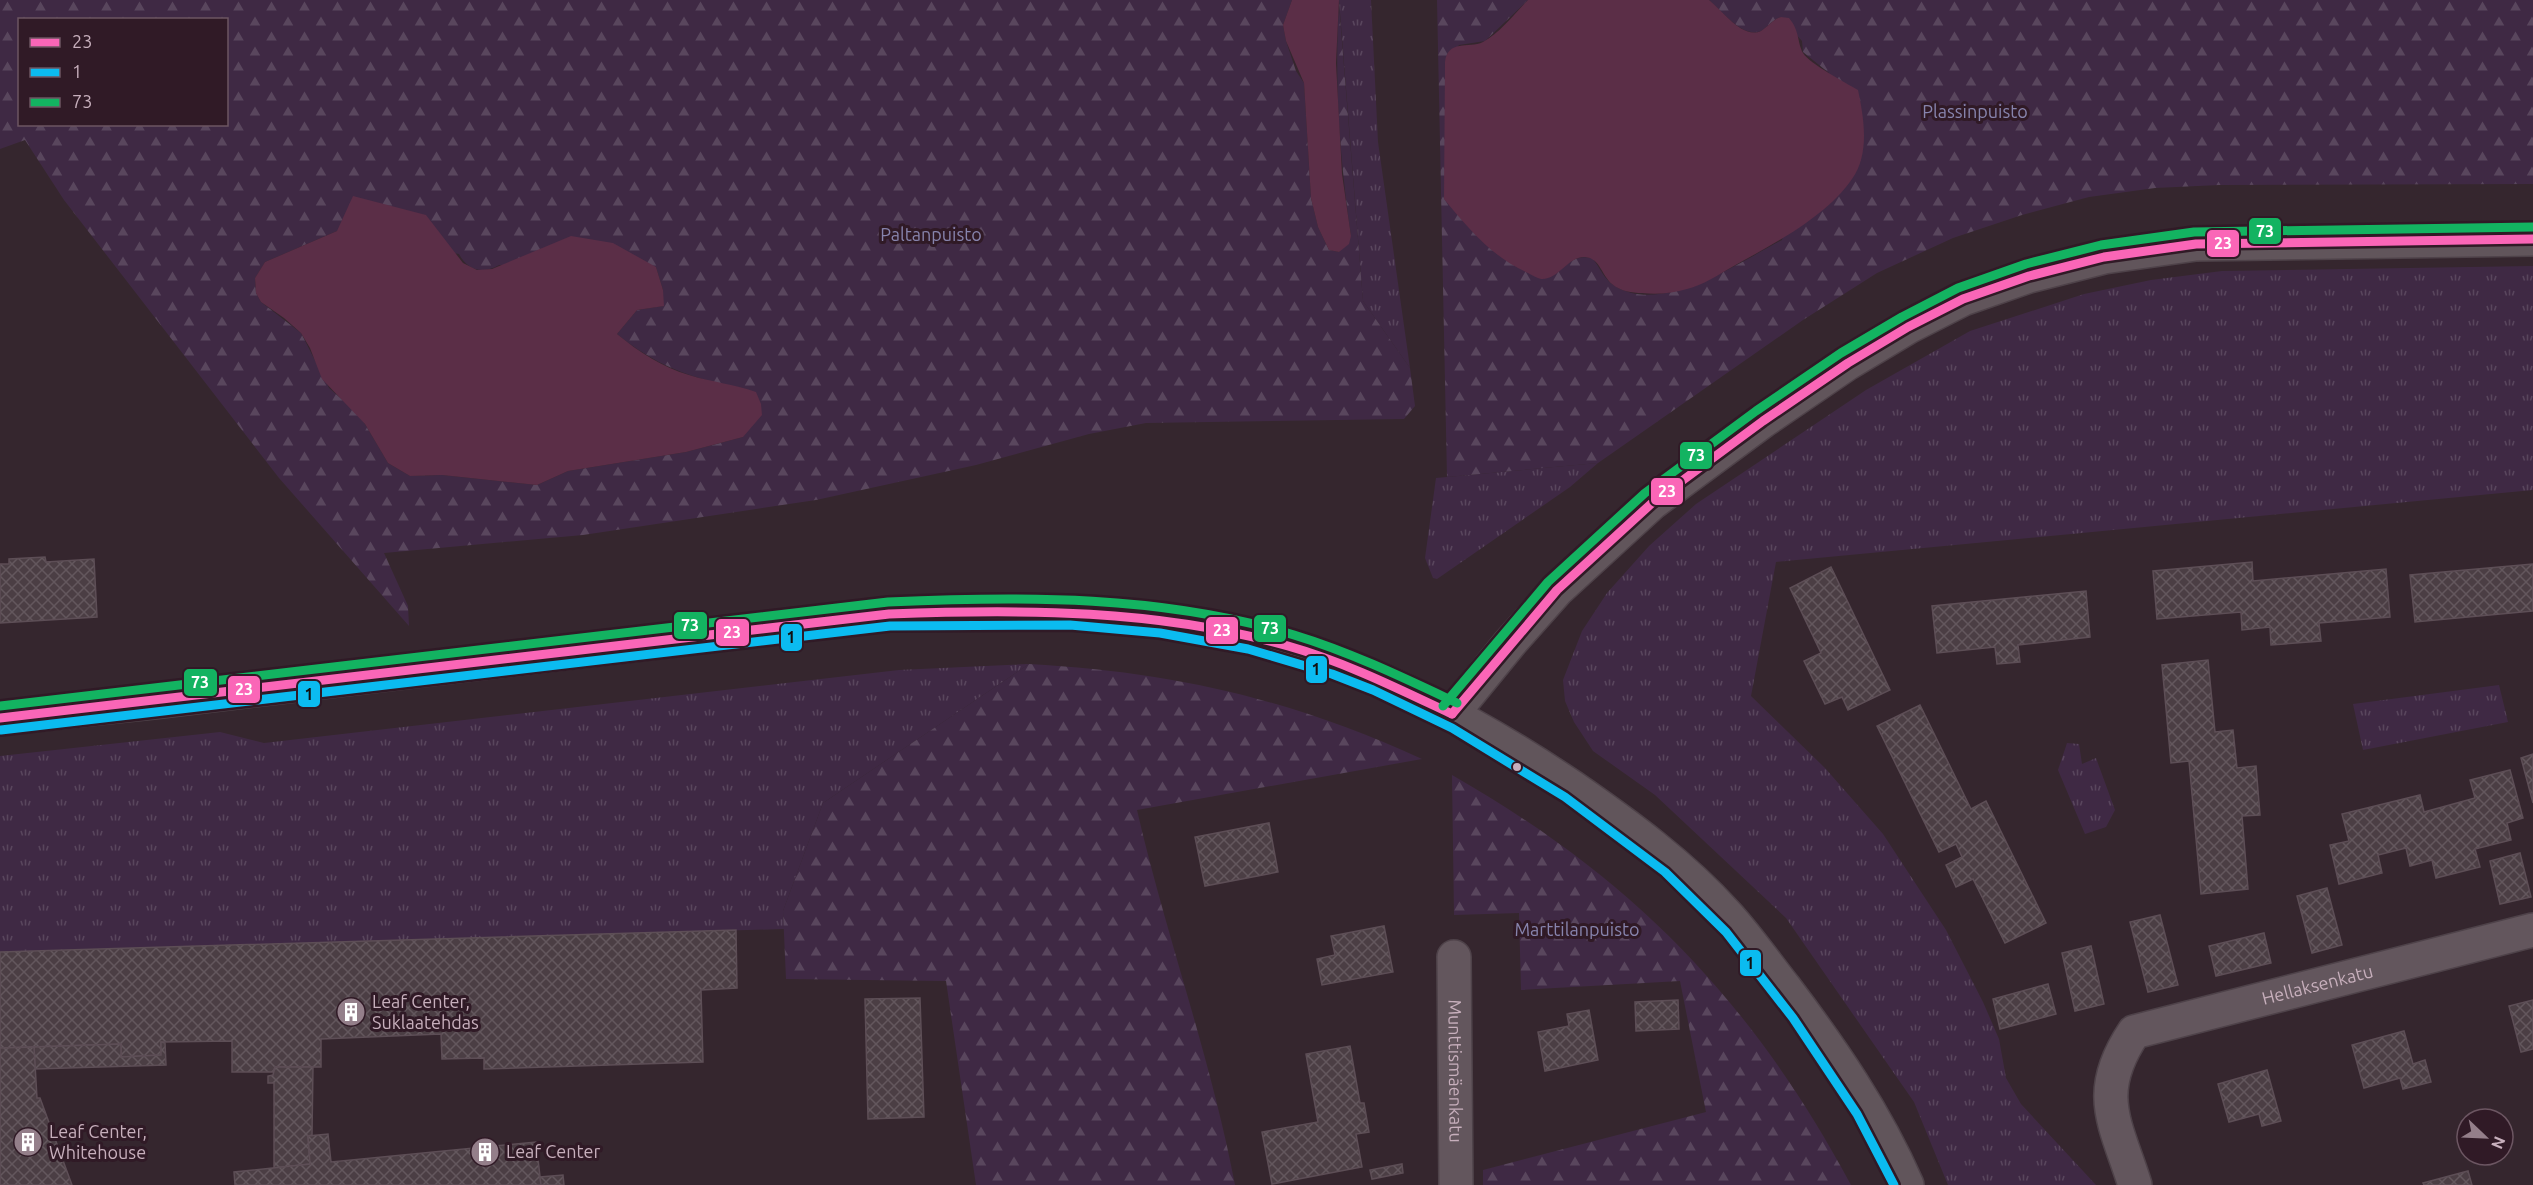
<svg xmlns="http://www.w3.org/2000/svg" width="2533" height="1185" font-family="Ubuntu,sans-serif">
<style>
.grass{fill:url(#grass-tufts)}
.forest{fill:url(#forest-firs);fill-rule:evenodd}
.water{fill:#5b2e47}
.building{fill:url(#building-cross-hatch);stroke:#5d4e56;stroke-width:1.5}
.lines{fill:none;stroke-linecap:round;stroke-linejoin:round}
.street-casing{stroke:#4e4249;stroke-width:36}
.secondary-casing{stroke:#4e4249;stroke-width:36}
.street{stroke:#63565d;stroke-width:33}
.secondary{stroke:#61555b;stroke-width:33}
.bus-1-casing{stroke:#301a26;stroke-width:14}
.bus-2-casing{stroke:#301a26;stroke-width:14}
.bus-3-casing{stroke:#301a26;stroke-width:14}
.bus-1{stroke:#fa66b7;stroke-width:9}
.bus-2{stroke:#0bbbf0;stroke-width:9}
.bus-3{stroke:#13b361;stroke-width:9}
.bus-dot{fill:#c7afbc;stroke:#301a26;stroke-width:2}
.labels{text-anchor:middle;stroke-width:6;stroke-linejoin:round;paint-order:stroke}
.park-label{font-size:18px;fill:#8784ad;stroke:#301a26}
.street-label{font-size:18px;fill:#c7afbc;stroke:#301a26}
.poi-label{font-size:18px;fill:#c7afbc;stroke:#301a26;text-anchor:start}
.line-badge{stroke:#301a26;stroke-width:2}
.badge-label{font-size:16px;text-anchor:middle;font-weight:bold;fill:#fff}
.pale-badge-label{font-size:16px;text-anchor:middle;font-weight:bold;fill:#111}
</style>
<defs>
<pattern id="grass-tufts" width="24" height="20" patternUnits="userSpaceOnUse" patternTransform="scale(1.5)"><rect width="24" height="20" fill="#3f2944"/><path d="M3 7l-1-3M5 7V3M7 7l1-3M15 17l-1-3M17 17v-4M19 17l1-3" fill="none" stroke="#59465d"/></pattern>
<pattern id="forest-firs" width="22" height="20" patternUnits="userSpaceOnUse" patternTransform="scale(1.5)"><rect width="22" height="20" fill="#3f2944"/><path d="M5 1l3.5 6h-7zM16 11l3.5 6h-7z" fill="#59465d"/></pattern>
<pattern id="building-cross-hatch" width="8" height="8" patternUnits="userSpaceOnUse" patternTransform="scale(1.5)"><rect width="8" height="8" fill="#4b3e44"/><path d="M0 0l8 8M0 8l8-8" fill="none" stroke="#63575d"/></pattern>
</defs>
<rect width="100%" height="100%" fill="#35262e"/>
<g class="grass">
<polygon points="1339,0 1371,0 1378,142 1410,368 1363,301"/>
<polygon points="2533,266 2533,490 1776,562 1751,696 1825,768 1883,834 1946,930 1983,1002 1999,1039 2006,1078 2021,1104 2096,1185 1948,1185 1914,1102 1786,918 1655,795 1593,751 1574,722 1565,701 1563,680 1582,631 1607,593 1649,546 1696,504 1866,390 1970,331 2084,294 2151,280 2222,271"/>
<polygon points="1598,463 1570,487 1437,579 1433,578 1425,558 1436,478"/>
<polygon points="1029,664 823,803 783,911 784,929 0,952 0,756 220,732 264,743 899,670"/>
<polygon points="2499,685 2508,722 2363,750 2353,704"/>
<polygon points="2067,743 2079,744 2082,764 2096,758 2115,810 2106,827 2085,834 2058,770"/>
</g>
<g class="forest">
<path d="M0,0H1292L1283,25L1286,41L1296,71L1304,83L1311,198L1318,227L1329,250L1339,252L1351,236C1340,160 1334,83 1339,5L1363,301L1410,368L1415,406L1404,419L1146,423L1089,434L976,465L816,500L583,535L384,553L408,606L409,626L279,478L64,200L25,140L0,149ZM20,20H226V124H20ZM337,231L459,254C468,271 483,274 499,265L656,267L663,290V306L637,310L617,334C644,356 672,371 706,380L743,437L686,452L568,471L537,485L442,475L410,476L388,463L365,424L354,410L329,388L301,333L261,302L256,293L255,278L265,262Z"/>
<path d="M1437,0H1528L1485,41L1459,45L1445,62L1447,70L1560,270C1571,261 1577,255 1592,258C1600,267 1604,280 1615,286C1662,316 1740,262 1782,240L1829,73L1803,52L1802,41L1781,17C1772,20 1768,27 1761,31C1743,39 1721,10 1709,0H2533V184L2219,185L2155,188L2089,197L2022,215L1953,238L1877,273L1803,320L1598,463L1447,477Z"/>
<path d="M1029,664C1173,672 1291,699 1422,759L1137,810C1166,936 1211,1058 1235,1185H976L946,981L786,979L783,911L823,803Z"/>
<path d="M1452,775C1634,879 1752,1001 1851,1185H1483V1170L1706,1112L1680,981L1521,990L1519,913L1454,915Z"/>
</g>
<g class="water">
<polygon points="1292,0 1339,0 1336,63 1342,174 1351,236 1349,244 1339,252 1329,250 1318,227 1311,198 1304,83 1286,41 1283,25"/>
<path d="M1528,0H1709C1721,9 1743,40 1761,31C1768,27 1772,20 1781,17L1789,18C1800,31 1797,42 1803,53C1810,64 1846,83 1858,90C1864,118 1870,154 1852,179C1825,218 1773,244 1732,267C1718,275 1703,285 1687,289C1673,293 1657,295 1642,293C1632,293 1620,291 1612,284C1602,276 1600,258 1585,257C1568,256 1559,280 1541,279C1537,278 1532,275 1528,273C1492,257 1469,229 1444,199L1445,62C1448,39 1468,49 1483,42C1499,34 1515,13 1528,0Z"/>
<path d="M353,196L426,215L463,263L477,270L492,269L571,236L613,243L656,267L663,290L664,306L637,310L617,334C639,352 662,367 689,375C711,382 734,384 756,392L761,404L762,415L743,437L686,452L568,471L537,485L442,475L410,476L388,463L365,424L322,379L310,348L301,333L284,318L261,302L256,293L255,278L265,262L337,231Z"/>
</g>
<g class="building">
<polygon points="45,557 46,562 94,559 97,617 0,623 0,564 9,564 9,559"/>
<polygon points="2252,562 2253,581 2386,569 2390,617 2319,623 2321,641 2271,645 2270,627 2242,630 2241,612 2157,619 2153,571"/>
<polygon points="2533,564 2533,611 2415,622 2410,575"/>
<polygon points="1831,567 1890,690 1848,710 1842,697 1825,704 1804,661 1821,653 1790,588"/>
<polygon points="2086,591 2090,637 2018,645 2020,662 1997,664 1995,647 1937,653 1932,606"/>
<polygon points="2208,660 2215,732 2233,730 2237,768 2256,766 2260,815 2242,816 2248,889 2201,894 2189,761 2171,763 2162,665"/>
<polygon points="1920,705 1971,809 1986,801 2046,923 2005,943 1973,879 1956,887 1946,865 1962,857 1956,844 1939,852 1877,726"/>
<polygon points="2533,754 2533,803 2521,758"/>
<polygon points="2510,770 2523,818 2507,823 2511,840 2475,849 2480,867 2436,878 2432,860 2410,866 2406,848 2378,855 2382,873 2339,884 2330,845 2349,841 2342,814 2420,795 2424,812 2475,798 2470,780"/>
<polygon points="1269,823 1278,872 1205,886 1195,837"/>
<polygon points="2520,853 2531,897 2500,904 2490,861"/>
<polygon points="2327,888 2342,945 2312,953 2297,896"/>
<polygon points="2160,915 2178,985 2148,992 2130,922"/>
<polygon points="1384,926 1393,972 1322,985 1317,959 1335,955 1331,936"/>
<polygon points="736,930 737,988 701,990 703,1062 484,1069 484,1058 442,1059 441,1034 321,1039 321,1067 275,1067 273,1072 232,1072 232,1041 161,1042 161,1055 121,1057 121,1044 0,1048 0,952"/>
<polygon points="2264,933 2271,963 2216,976 2209,946"/>
<polygon points="2091,946 2104,1004 2075,1011 2062,953"/>
<polygon points="2048,984 2056,1014 2000,1029 1993,999"/>
<polygon points="920,998 924,1117 868,1119 865,999"/>
<polygon points="1678,1000 1679,1029 1636,1031 1635,1002"/>
<polygon points="2533,1000 2533,1049 2521,1052 2509,1006"/>
<polygon points="1589,1010 1598,1060 1545,1071 1538,1032 1569,1026 1567,1014"/>
<polygon points="2404,1031 2413,1064 2425,1060 2431,1082 2403,1089 2400,1078 2364,1088 2352,1045"/>
<polygon points="161,1042 165,1043 166,1065 35,1069 34,1047 121,1044 121,1057 161,1055"/>
<polygon points="1350,1046 1360,1103 1364,1103 1369,1132 1356,1134 1362,1167 1272,1184 1262,1132 1318,1122 1306,1054"/>
<polygon points="34,1047 37,1098 40,1098 72,1185 0,1185 0,1048"/>
<polygon points="275,1067 313,1067 312,1135 308,1136 310,1164 274,1168 274,1083 268,1083 268,1076 273,1075"/>
<polygon points="2267,1070 2281,1121 2262,1126 2259,1114 2229,1122 2218,1084"/>
<polygon points="328,1134 331,1162 536,1142 541,1185 235,1185 234,1172 310,1164 308,1136"/>
<polygon points="1402,1164 1403,1173 1372,1179 1370,1170"/>
<polygon points="2468,1171 2472,1185 2424,1185 2423,1183"/>
<polygon points="563,1175 564,1185 541,1185 540,1177"/>
</g>
<g class="lines">
<g class="street-casing">
<g id="street">
<path id="s1" d="M1454,957L1456,1185"/>
<path id="s2" d="M2135,1185C2115,1122 2093,1093 2134,1032L2533,930"/>
</g>
</g>
<g class="secondary-casing">
<g id="secondary">
<polyline points="1452,714 1510,643 1557,590 1652,503 1763,421 1848,363 1908,327 1963,299 2029,276 2104,257 2196,244 2533,239"/>
<path d="M0,718L153,702L889,614C1010,609 1132,609 1251,637C1367,664 1474,721 1572,787C1627,825 1682,865 1727,915C1748,938 1766,964 1785,988C1832,1050 1876,1114 1907,1185"/>
</g>
</g>
<use href="#street" class="street"/>
<use href="#secondary" class="secondary"/>
<g class="bus-1-casing">
<g id="bus-1">
<polyline points="1452,714 1557,590 1652,503 1763,421 1848,363 1908,327 1963,299 2029,276 2104,257 2196,244 2533,239"/>
<path d="M0,718L889,614C1023,609 1158,609 1288,646C1345,662 1399,689 1452,714"/>
</g>
</g>
<g class="bus-2-casing">
<polyline id="bus-2" points="1,730 890,626 1070,625 1160,633 1248,649 1332,674 1373,690 1452,728 1565,797 1665,872 1726,932 1793,1018 1857,1114 1894,1185"/>
</g>
<g class="bus-3-casing">
<g id="bus-3">
<path d="M0,706L888,602C1023,596 1163,595 1294,635C1350,652 1404,678 1457,703"/>
<polyline points="1443,706 1548,582 1645,493 1756,411 1841,353 1902,317 1958,288 2026,264 2101,245 2194,232 2533,227"/>
</g>
</g>
<use href="#bus-1" class="bus-1"/>
<use href="#bus-2" class="bus-2"/>
<use href="#bus-3" class="bus-3"/>
</g>
<defs>
<g id="building-disc" transform="scale(1.5)"><circle r="9.5" fill="#947f8a" stroke="#301a26"/><path d="M-4-6H4V6H1V3H-1V6H-4ZM-2.5-4.3h1.7v1.8h-1.7ZM.8-4.3h1.7v1.8H.8ZM-2.5-1h1.7V.8h-1.7ZM.8-1h1.7V.8H.8Z" fill="#fff"/></g>
</defs>
<g fill-rule="evenodd">
<use href="#building-disc" x="351" y="1012"/>
<use href="#building-disc" x="28" y="1142"/>
<use href="#building-disc" x="485" y="1152"/>
</g>
<circle class="bus-dot" cx="1517" cy="767" r="5"/>
<g class="labels">
<g class="park-label">
<text x="1975" y="118">Plassinpuisto</text>
<text x="931" y="241">Paltanpuisto</text>
<text x="1577" y="936">Marttilanpuisto</text>
</g>
<g class="street-label">
<text dy="6" stroke="none"><textPath href="#s2" startOffset="351">Hellaksenkatu</textPath></text>
<text dy="6" stroke="none"><textPath href="#s1" startOffset="114">Munttismäenkatu</textPath></text>
</g>
<g class="poi-label">
<text x="372" y="1008">Leaf Center,<tspan x="372" dy="21">Suklaatehdas</tspan></text>
<text x="49" y="1138">Leaf Center,<tspan x="49" dy="21">Whitehouse</tspan></text>
<text x="506" y="1158">Leaf Center</text>
</g>
</g>
<g class="line-badge">
<rect x="2248" y="217" width="34" height="28" rx="6" fill="#13b361"/>
<rect x="2206" y="229" width="34" height="29" rx="6" fill="#fa66b7"/>
<rect x="1679" y="441" width="34" height="29" rx="6" fill="#13b361"/>
<rect x="1650" y="477" width="34" height="29" rx="6" fill="#fa66b7"/>
<rect x="673" y="611" width="35" height="29" rx="6" fill="#13b361"/>
<rect x="1253" y="614" width="34" height="29" rx="6" fill="#13b361"/>
<rect x="1205" y="616" width="34" height="29" rx="6" fill="#fa66b7"/>
<rect x="715" y="618" width="35" height="29" rx="6" fill="#fa66b7"/>
<rect x="780" y="623" width="23" height="29" rx="6" fill="#0bbbf0"/>
<rect x="1305" y="655" width="23" height="29" rx="6" fill="#0bbbf0"/>
<rect x="183" y="668" width="35" height="29" rx="6" fill="#13b361"/>
<rect x="227" y="675" width="34" height="29" rx="6" fill="#fa66b7"/>
<rect x="297" y="680" width="24" height="28" rx="6" fill="#0bbbf0"/>
<rect x="1739" y="949" width="23" height="28" rx="6" fill="#0bbbf0"/>
</g>
<g class="badge-label">
<text x="2265" y="237">73</text>
<text x="2223" y="249">23</text>
<text x="1696" y="461">73</text>
<text x="1667" y="497">23</text>
<text x="690" y="631">73</text>
<text x="1270" y="634">73</text>
<text x="1222" y="636">23</text>
<text x="732" y="638">23</text>
<text x="200" y="688">73</text>
<text x="244" y="695">23</text>
</g>
<g class="pale-badge-label">
<text x="791" y="643">1</text>
<text x="1316" y="675">1</text>
<text x="309" y="700">1</text>
<text x="1750" y="969">1</text>
</g>
<rect x="18" y="18" width="210" height="108" fill="#301a26" stroke="#6c5662" stroke-width="1.5"/>
<rect x="30" y="38" width="30" height="9" fill="#fa66b7" stroke="#6c5662" stroke-width="1.5"/>
<text x="72" y="48" font-size="18" fill="#c7afbc">23</text>
<rect x="30" y="68" width="30" height="9" fill="#0bbbf0" stroke="#6c5662" stroke-width="1.5"/>
<text x="72" y="78" font-size="18" fill="#c7afbc">1</text>
<rect x="30" y="98" width="30" height="9" fill="#13b361" stroke="#6c5662" stroke-width="1.5"/>
<text x="72" y="108" font-size="18" fill="#c7afbc">73</text>
<g transform="translate(2485 1137) rotate(113)"><circle r="28" fill="#301a26" stroke="#6c5662" stroke-width="1.5"/>
<path d="M0-4.5L10 22L0 15L-10 22Z" fill="#947f8a"/>
<text y="-9" font-size="16" font-weight="bold" text-anchor="middle" fill="#c7afbc">N</text>
</g>
</svg>
